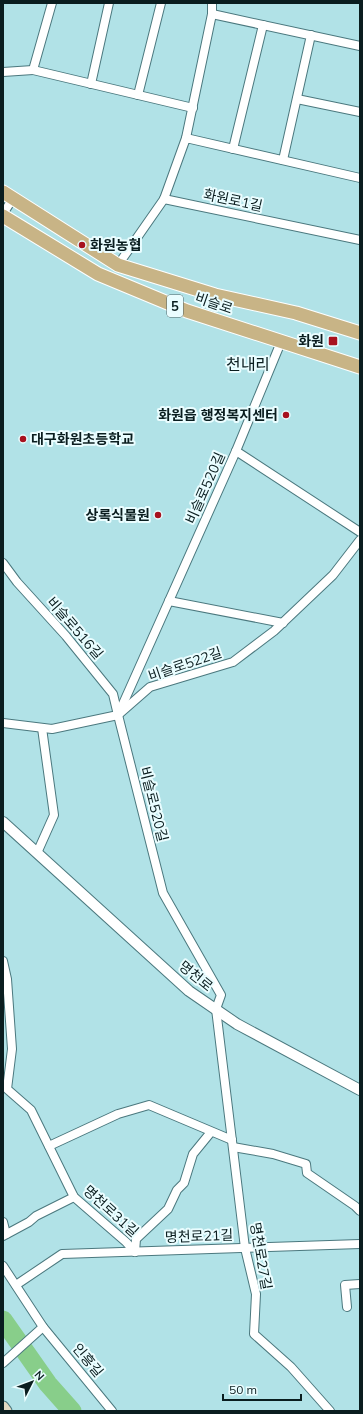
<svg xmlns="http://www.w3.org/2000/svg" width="363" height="1414" font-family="Mulish,'Noto Sans KR',sans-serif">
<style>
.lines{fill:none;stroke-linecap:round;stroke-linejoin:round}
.river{stroke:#88ce8a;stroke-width:19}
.minor-casing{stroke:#4b787e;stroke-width:10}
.tertiary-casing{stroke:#4b787e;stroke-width:12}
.secondary-casing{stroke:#4b787e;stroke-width:13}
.primary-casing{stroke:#fff;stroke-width:15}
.minor{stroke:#fff;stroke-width:8}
.tertiary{stroke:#fff;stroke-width:10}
.secondary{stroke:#e3dac2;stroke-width:11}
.primary{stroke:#c8b486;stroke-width:13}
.poi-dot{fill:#a7111e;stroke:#eafdff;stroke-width:1.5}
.labels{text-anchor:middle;stroke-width:4;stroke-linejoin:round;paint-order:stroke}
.shield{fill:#eafdff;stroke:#4d6062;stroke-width:1}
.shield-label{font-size:13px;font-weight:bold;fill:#0a1d1f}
.street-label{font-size:14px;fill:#0a1d1f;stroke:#eafdff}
.poi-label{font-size:14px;font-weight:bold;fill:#0a1d1f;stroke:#eafdff;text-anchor:end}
.quarter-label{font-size:16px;fill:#0a1d1f;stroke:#eafdff}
</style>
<rect width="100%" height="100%" fill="#b1e2e7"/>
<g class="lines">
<polyline class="river" points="3,1320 48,1384 72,1411"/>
<g class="minor-casing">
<g id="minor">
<polyline points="52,3 33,70 193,108"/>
<polyline points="212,14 360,46"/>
<polyline points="3,72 33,70"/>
<polyline points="91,84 109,3"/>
<polyline points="138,95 161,3"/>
<polyline points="297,99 360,112"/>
<polyline points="186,138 212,14 212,3"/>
<polyline points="233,149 263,25"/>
<polyline points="283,160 311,35"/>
<polyline points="164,199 360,240"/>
<polyline points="3,214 13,198"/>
<polyline points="118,265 164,199 186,138 360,178"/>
<polyline points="281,342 236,451 118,715 163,893 221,995 216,1009 245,1248 256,1294 254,1334 291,1367 330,1411"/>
<polyline points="236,451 360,532"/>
<polyline points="3,563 17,582 66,636 113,694 118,715"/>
<polyline points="169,601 283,623"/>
<polyline points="3,723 52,729 118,715 150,687 233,662 274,631 333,575 360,540"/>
<polyline points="37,853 54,815 42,728"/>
<polyline points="3,961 7,979 12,1049 7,1089 31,1110 74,1197 126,1242 135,1252"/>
<polyline points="49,1146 118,1114 149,1105 232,1140"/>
<polyline points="233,1147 273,1154 306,1164 307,1173 355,1206 360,1211"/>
<polyline points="3,1222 6,1234"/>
<polyline points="3,1236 29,1222 36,1216 74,1197"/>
<polyline points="135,1252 136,1239 168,1209 177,1190 184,1183 193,1154 211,1132"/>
<polyline points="3,1266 43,1327 112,1411"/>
<polyline points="16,1285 62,1254 360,1244"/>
<polyline points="347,1307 345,1285 360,1284"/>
<polyline points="3,1363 43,1327"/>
</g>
</g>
<g class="tertiary-casing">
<polyline id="tertiary" points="3,822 189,991 237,1024 360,1090"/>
</g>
<g class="secondary-casing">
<polyline id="secondary" points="3,1407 6,1411"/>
</g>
<g class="primary-casing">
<g id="primary">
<polyline points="3,192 118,265 215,295 296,313 360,333"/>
<polyline points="3,216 98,274 187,311 360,367"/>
</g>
</g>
<use href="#minor" class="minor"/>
<use href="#tertiary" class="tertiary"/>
<use href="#secondary" class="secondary"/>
<use href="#primary" class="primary"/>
</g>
<g class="poi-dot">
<circle cx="82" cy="245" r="4"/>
<rect x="328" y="336" width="10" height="10" rx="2"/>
<circle cx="286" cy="415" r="4"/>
<circle cx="23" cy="439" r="4"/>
<circle cx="158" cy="515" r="4"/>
</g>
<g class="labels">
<rect class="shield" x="167" y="295" width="16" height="22" rx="3"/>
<g class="shield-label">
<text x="175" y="311">5</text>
</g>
<g class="street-label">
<text transform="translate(233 200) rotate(12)" y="5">화원로1길</text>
<text transform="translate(214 303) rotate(19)" y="5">비슬로</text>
<text transform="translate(205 488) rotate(-66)" y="5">비슬로520길</text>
<text transform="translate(75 628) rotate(49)" y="5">비슬로516길</text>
<text transform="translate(185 664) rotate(-19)" y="5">비슬로522길</text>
<text transform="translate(154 804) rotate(76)" y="5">비슬로520길</text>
<text transform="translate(196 976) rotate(39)" y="5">명천로</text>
<text transform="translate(111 1211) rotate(42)" y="5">명천로31길</text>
<text transform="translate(199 1236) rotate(-2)" y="5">명천로21길</text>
<text transform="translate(261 1256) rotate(80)" y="5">명천로27길</text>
<text transform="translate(88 1360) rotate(50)" y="5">인흥길</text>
</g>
<g class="poi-label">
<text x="90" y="250" text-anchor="start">화원농협</text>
<text x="324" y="346">화원</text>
<text x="278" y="420">화원읍 행정복지센터</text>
<text x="31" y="444" text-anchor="start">대구화원초등학교</text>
<text x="150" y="520">상록식물원</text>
</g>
<g class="quarter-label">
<text x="248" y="370">천내리</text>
</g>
</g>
<rect width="363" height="1414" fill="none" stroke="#0a1d1f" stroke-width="8"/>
<g transform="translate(32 1382) rotate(48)" stroke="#eafdff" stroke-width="3" paint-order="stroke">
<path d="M0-3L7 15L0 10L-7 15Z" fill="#0a1d1f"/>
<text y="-6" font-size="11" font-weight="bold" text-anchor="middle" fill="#0a1d1f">N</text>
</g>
<path d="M223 1394v6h78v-6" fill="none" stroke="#0a1d1f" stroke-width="2"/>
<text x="229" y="1394" font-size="12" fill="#0a1d1f" stroke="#eafdff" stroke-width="3" paint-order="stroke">50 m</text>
</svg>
